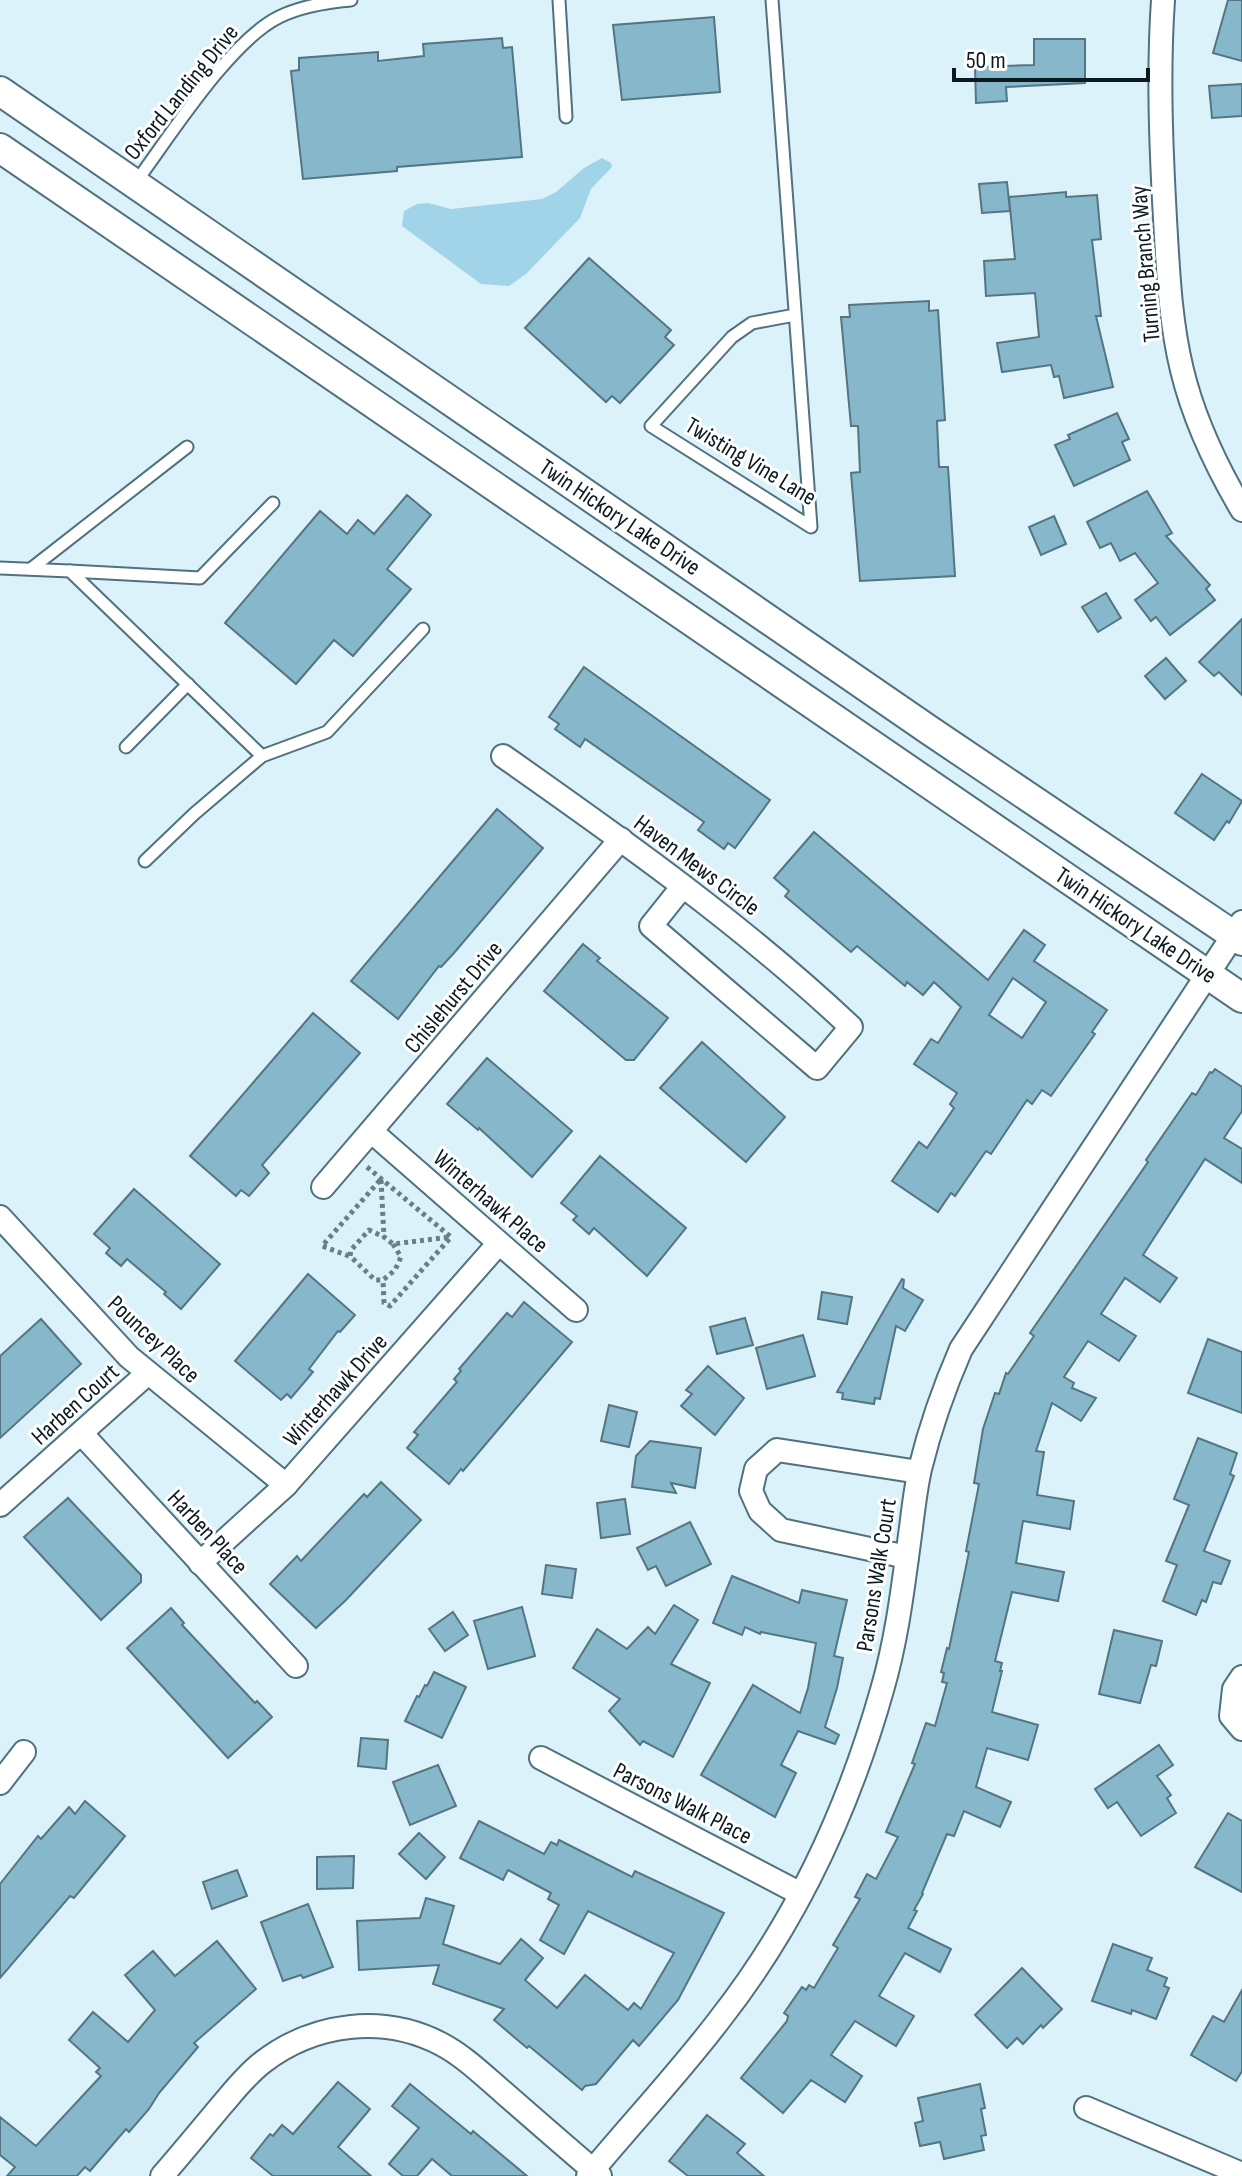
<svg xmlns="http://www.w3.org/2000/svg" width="1242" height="2176" font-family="'Sofia Sans Condensed',sans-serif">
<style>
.water{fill:#a2d4e9}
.building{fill:#86b7cb;stroke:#547582;stroke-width:2;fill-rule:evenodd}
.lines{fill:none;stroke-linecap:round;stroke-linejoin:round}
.service-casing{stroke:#50717e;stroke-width:15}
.minor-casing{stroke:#50717e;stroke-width:26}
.tertiary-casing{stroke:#50717e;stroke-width:32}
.path{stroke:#6c7e85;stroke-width:5;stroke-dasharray:4 4;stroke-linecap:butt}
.service{stroke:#fff;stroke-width:11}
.minor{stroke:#fff;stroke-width:22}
.tertiary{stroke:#fff;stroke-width:28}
.labels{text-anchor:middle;stroke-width:6;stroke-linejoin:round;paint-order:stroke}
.street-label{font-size:24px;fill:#0c1a1f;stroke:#fff}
</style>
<rect width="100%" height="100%" fill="#dcf2fb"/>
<polygon class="water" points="602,158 611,163 612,167 591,189 580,218 526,274 509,286 481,284 402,226 404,211 417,204 428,203 451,209 542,199 556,192 584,168"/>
<g class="building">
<polygon points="1228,0 1242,0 1242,61 1213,53"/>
<polygon points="714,17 720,92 622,100 613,25"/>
<polygon points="502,38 503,48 512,47 522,157 397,167 397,171 303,179 291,71 299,70 299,58 378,52 378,61 424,56 423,44"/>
<polygon points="1034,39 1085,39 1085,83 1006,87 1007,101 976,103 975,67 1034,65"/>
<polygon points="1242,84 1242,116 1212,118 1209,86"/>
<polygon points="1007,182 1010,211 982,213 979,184"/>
<polygon points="1066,192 1066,197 1097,195 1101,239 1092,240 1101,316 1096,316 1113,387 1064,398 1059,376 1054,377 1051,365 1002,372 997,343 1039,337 1035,293 986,296 984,261 1015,259 1009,197"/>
<polygon points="589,258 671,330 665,337 674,345 620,403 612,396 606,402 525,328"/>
<polygon points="929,301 929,311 938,310 945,420 937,421 939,467 948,467 955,576 860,581 851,473 860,472 858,426 851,426 841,317 850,317 849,305"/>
<polygon points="1117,413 1129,439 1122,442 1130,460 1074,486 1055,445 1070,439 1068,435"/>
<polygon points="1147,491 1172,533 1166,536 1210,585 1206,589 1215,600 1170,635 1156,617 1151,621 1135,600 1158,583 1135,553 1120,561 1111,543 1100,548 1087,522"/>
<polygon points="407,495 431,515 387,569 411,589 353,656 334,640 296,684 225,623 320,511 347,534 358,520 374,534"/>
<polygon points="1054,516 1066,544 1041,555 1029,527"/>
<polygon points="1106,593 1121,618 1098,632 1082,607"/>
<polygon points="1242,619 1242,695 1219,672 1214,676 1199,662"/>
<polygon points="1166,658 1186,681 1165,699 1145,676"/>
<polygon points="584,667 770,800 735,848 728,843 724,849 698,830 704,822 585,739 580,747 555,729 559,724 549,717"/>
<polygon points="1202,774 1242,801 1229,823 1227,821 1214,840 1175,813"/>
<polygon points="497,809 543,848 454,953 441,967 439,966 398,1019 351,981"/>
<path d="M814,832L988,980L1024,930L1045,945L1034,961L1107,1010L1092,1032L1095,1034L1051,1096L1042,1090L1032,1104L1027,1100L991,1154L986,1151L955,1196L951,1193L938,1212L892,1181L919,1142L927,1148L954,1108L950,1104L957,1093L914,1064L931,1039L938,1043L961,1007L934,982L923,995L907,982L905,986L857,946L851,952L785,896L789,891L774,878ZM1013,978L1046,1002L1022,1038L989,1015Z"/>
<polygon points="583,944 600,958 597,961 668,1018 634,1060 626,1060 544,991"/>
<polygon points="313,1013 360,1053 262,1165 269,1173 249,1196 241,1190 236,1196 190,1156"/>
<polygon points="702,1042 785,1117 746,1162 660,1088"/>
<polygon points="487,1058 572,1131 532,1177 479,1128 478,1130 447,1104"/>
<polygon points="1215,1069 1242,1087 1242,1111 1224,1138 1242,1149 1242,1183 1205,1159 1143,1255 1177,1278 1160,1302 1125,1278 1101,1314 1136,1336 1119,1361 1088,1341 1064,1377 1074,1383 1072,1388 1096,1398 1081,1421 1052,1403 1036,1451 1044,1452 1037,1495 1074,1501 1070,1529 1023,1521 1016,1563 1064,1572 1058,1601 1012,1592 995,1661 1002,1663 1000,1671 1002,1671 992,1712 1038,1725 1028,1760 987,1748 976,1787 1011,1802 1000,1827 964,1811 954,1836 947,1834 922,1893 923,1894 914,1910 917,1911 908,1928 951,1949 940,1972 905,1953 879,1996 914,2016 896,2046 855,2021 831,2055 862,2076 845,2102 811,2080 783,2113 741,2078 787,2021 788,2016 784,2013 802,1987 806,1990 809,1985 814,1988 838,1948 833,1945 860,1899 855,1897 867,1874 876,1879 898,1837 886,1832 915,1764 912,1763 926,1723 935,1726 947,1683 942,1682 944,1673 941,1672 947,1648 949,1649 969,1552 966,1551 979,1484 974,1483 983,1429 995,1393 999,1394 1006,1373 1008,1374 1034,1336 1030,1333 1148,1162 1146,1160 1192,1093 1196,1095 1210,1072 1212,1073"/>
<polygon points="600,1156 686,1228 647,1276 594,1228 589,1234 573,1220 577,1216 561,1203"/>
<polygon points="134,1189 220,1264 181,1309 164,1294 166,1292 127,1259 121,1266 106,1253 110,1248 94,1234"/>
<polygon points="308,1274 355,1315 340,1332 338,1331 309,1369 313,1372 291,1398 287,1394 281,1400 235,1361"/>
<polygon points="902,1279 904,1280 903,1288 923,1300 905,1331 896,1326 880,1399 875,1398 874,1404 842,1399 843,1393 837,1392"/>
<polygon points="822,1292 852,1297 847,1324 818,1319"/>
<polygon points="524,1302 572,1342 463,1471 461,1469 449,1484 407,1448 418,1435 414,1432 457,1382 454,1379 461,1371 459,1369 507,1313 512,1317"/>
<polygon points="745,1318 753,1345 717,1354 710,1327"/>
<polygon points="41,1319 81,1364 0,1438 0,1356"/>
<polygon points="803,1335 815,1376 767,1389 756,1348"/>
<polygon points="1208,1339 1242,1352 1242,1413 1188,1393"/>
<polygon points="708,1366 744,1398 715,1435 681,1406 692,1394 686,1390"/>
<polygon points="609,1405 637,1412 629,1447 601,1441"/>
<polygon points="1198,1438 1237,1453 1230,1474 1234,1476 1204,1551 1230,1561 1221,1584 1213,1582 1206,1602 1202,1600 1196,1615 1163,1601 1177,1565 1166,1561 1189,1505 1174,1499"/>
<polygon points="650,1441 701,1448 695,1488 671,1483 676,1493 632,1487 636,1456"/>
<polygon points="381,1482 421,1520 346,1600 316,1628 270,1584 297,1556 301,1561 364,1494 367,1497"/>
<polygon points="68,1498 141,1575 141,1582 101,1620 24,1537"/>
<polygon points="625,1499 630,1534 601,1538 597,1503"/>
<polygon points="690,1522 711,1564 666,1586 656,1566 648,1570 637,1548"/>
<polygon points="546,1565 576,1569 572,1598 542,1594"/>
<polygon points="732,1576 799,1603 802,1590 847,1600 834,1656 843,1658 837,1688 825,1727 839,1735 835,1744 798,1731 781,1765 796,1773 775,1817 701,1775 753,1685 800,1713 808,1688 816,1643 761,1632 760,1634 745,1627 742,1635 713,1623"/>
<polygon points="674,1605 698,1620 671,1664 710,1683 673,1757 643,1741 640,1745 609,1711 620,1699 573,1668 597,1629 627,1649 648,1627 655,1634"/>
<polygon points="522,1607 535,1656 488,1669 474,1621"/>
<polygon points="171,1608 184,1623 182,1625 255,1703 257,1701 272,1717 228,1758 127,1648"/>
<polygon points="453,1612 468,1635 445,1651 429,1629"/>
<polygon points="1114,1630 1162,1641 1156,1666 1151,1665 1140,1703 1099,1694"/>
<polygon points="434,1672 466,1687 442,1738 405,1721 417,1696 419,1697 425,1685 427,1686"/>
<polygon points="361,1738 388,1740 386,1769 358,1766"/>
<polygon points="1159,1745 1173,1765 1157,1776 1171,1795 1167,1798 1176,1813 1141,1836 1117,1802 1108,1808 1095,1789"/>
<polygon points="438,1765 456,1806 410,1825 393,1782"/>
<polygon points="85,1801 125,1836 74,1898 70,1896 0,1978 0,1884 38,1836 41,1839 69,1807 75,1814"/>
<polygon points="1228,1813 1242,1821 1242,1892 1195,1867"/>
<polygon points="479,1821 544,1854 551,1842 557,1845 559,1840 632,1877 635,1871 724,1913 678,2000 639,2046 633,2040 596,2084 585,2086 582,2090 529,2046 527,2048 494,2020 504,2009 433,1984 439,1965 359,1970 357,1921 420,1918 426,1898 454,1906 443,1944 500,1964 521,1939 543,1958 525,1980 557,2008 585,1975 628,2010 634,2003 641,2009 674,1953 588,1911 564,1954 540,1940 559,1905 548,1899 551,1893 508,1870 503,1880 460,1858"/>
<polygon points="419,1833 445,1857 426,1879 399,1854"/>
<polygon points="354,1856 353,1888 317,1889 317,1857"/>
<polygon points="237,1870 247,1896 212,1909 203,1882"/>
<polygon points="308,1904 333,1967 303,1978 301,1975 283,1981 261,1922"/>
<polygon points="217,1941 256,1989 194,2043 198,2047 159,2093 149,2109 129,2132 126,2129 90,2171 85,2167 77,2176 7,2176 15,2167 0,2155 0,2117 36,2146 101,2076 96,2072 100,2068 69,2040 93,2012 128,2042 155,2010 125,1975 153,1951 175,1976"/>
<polygon points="1113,1944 1152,1958 1147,1970 1167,1978 1164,1986 1169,1988 1156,2019 1132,2010 1131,2014 1092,2001"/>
<polygon points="1022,1968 1062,2009 1043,2028 1041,2025 1023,2044 1017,2038 1007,2048 975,2015"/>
<polygon points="1242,1990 1242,2071 1236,2081 1191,2055 1213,2016 1224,2022"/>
<polygon points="338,2082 370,2109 338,2147 371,2176 273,2176 251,2158 270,2134 273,2136 282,2125 293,2134"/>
<polygon points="410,2084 471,2134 473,2131 527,2176 452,2176 432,2159 417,2176 403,2176 389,2164 419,2128 392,2106"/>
<polygon points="980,2084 985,2108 981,2109 986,2135 981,2136 984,2150 944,2159 940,2142 920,2146 915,2123 923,2121 918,2098"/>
<polygon points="707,2115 745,2144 737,2153 764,2176 688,2176 669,2161"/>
</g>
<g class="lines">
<g class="service-casing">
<g id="service">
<polyline points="559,0 566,117"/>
<polyline points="772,0 811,527 651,426 732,337 752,323 795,315"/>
<path d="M136,182C170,136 230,41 279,17C301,6 328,2 351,0"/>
<polyline points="0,568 70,571 262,756"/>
<polyline points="32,568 187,447"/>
<polyline points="70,571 200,578 273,503"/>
<polyline points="126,747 188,684"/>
<polyline points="145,861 194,814 262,756 327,732 423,629"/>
</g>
</g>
<g class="minor-casing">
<g id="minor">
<path d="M1163,0C1158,73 1161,146 1165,219C1168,270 1170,321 1182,370C1194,420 1216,466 1242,510"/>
<path d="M503,756C624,841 744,926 851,1027L817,1068L651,926L683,886"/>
<polyline points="372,1132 576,1310"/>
<polyline points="323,1187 621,839"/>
<polyline points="0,1217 129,1357 286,1485"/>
<polyline points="81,1433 296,1666"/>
<polyline points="0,1505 148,1373"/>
<polyline points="907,1557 781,1530 760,1511 751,1491 756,1469 777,1450 919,1472"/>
<polyline points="200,1563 286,1485 499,1243"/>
<polyline points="1242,1677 1234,1689 1231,1716 1242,1729"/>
<polyline points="541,1758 801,1894"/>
<polyline points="0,1783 24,1752"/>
<polyline points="1086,2108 1242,2174"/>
<path d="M162,2176C182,2153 201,2130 221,2106C234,2091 247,2074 263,2062C314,2023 383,2014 441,2044C464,2056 483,2075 503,2092C535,2120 567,2148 600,2176"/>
<path d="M588,2176C631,2124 679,2073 720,2019C796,1922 849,1807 882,1690C897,1639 903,1587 910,1535C913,1513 915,1491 920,1469C930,1428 944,1388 961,1349L1242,922"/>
</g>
</g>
<g class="tertiary-casing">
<g id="tertiary">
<polyline points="0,91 929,730 1242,941"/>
<polyline points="0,148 1242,998"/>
</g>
</g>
<g class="path">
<polyline points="367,1167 451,1237 390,1306 384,1303 383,1280"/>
<polyline points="381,1180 384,1237"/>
<polyline points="393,1244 401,1257 395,1270 383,1280 375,1280 350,1256 351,1250 369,1230 384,1237 393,1244 450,1237"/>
<polyline points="349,1256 322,1246 381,1179"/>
</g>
<use href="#service" class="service"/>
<use href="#minor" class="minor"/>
<use href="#tertiary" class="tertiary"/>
</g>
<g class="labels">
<g class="street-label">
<text transform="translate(181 92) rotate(-51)" y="8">Oxford Landing Drive</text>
<text transform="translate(1145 264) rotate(-95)" y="8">Turning Branch Way</text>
<text transform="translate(751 461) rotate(31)" y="8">Twisting Vine Lane</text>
<text transform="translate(620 517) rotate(34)" y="8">Twin Hickory Lake Drive</text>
<text transform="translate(697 865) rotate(37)" y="8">Haven Mews Circle</text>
<text transform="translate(1136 925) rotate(34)" y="8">Twin Hickory Lake Drive</text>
<text transform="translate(453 997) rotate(-50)" y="8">Chislehurst Drive</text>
<text transform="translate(491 1201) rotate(41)" y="8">Winterhawk Place</text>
<text transform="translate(154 1339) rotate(43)" y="8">Pouncey Place</text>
<text transform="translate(335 1390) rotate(-48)" y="8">Winterhawk Drive</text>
<text transform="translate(75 1404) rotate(-42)" y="8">Harben Court</text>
<text transform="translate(208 1532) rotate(47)" y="8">Harben Place</text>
<text transform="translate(876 1575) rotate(-81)" y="8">Parsons Walk Court</text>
<text transform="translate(683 1803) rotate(27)" y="8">Parsons Walk Place</text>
</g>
</g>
<path d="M954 68v12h194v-12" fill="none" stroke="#0c1a1f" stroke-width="4"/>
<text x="966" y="68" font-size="24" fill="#0c1a1f" stroke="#ffffff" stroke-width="6" paint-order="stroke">50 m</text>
</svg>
